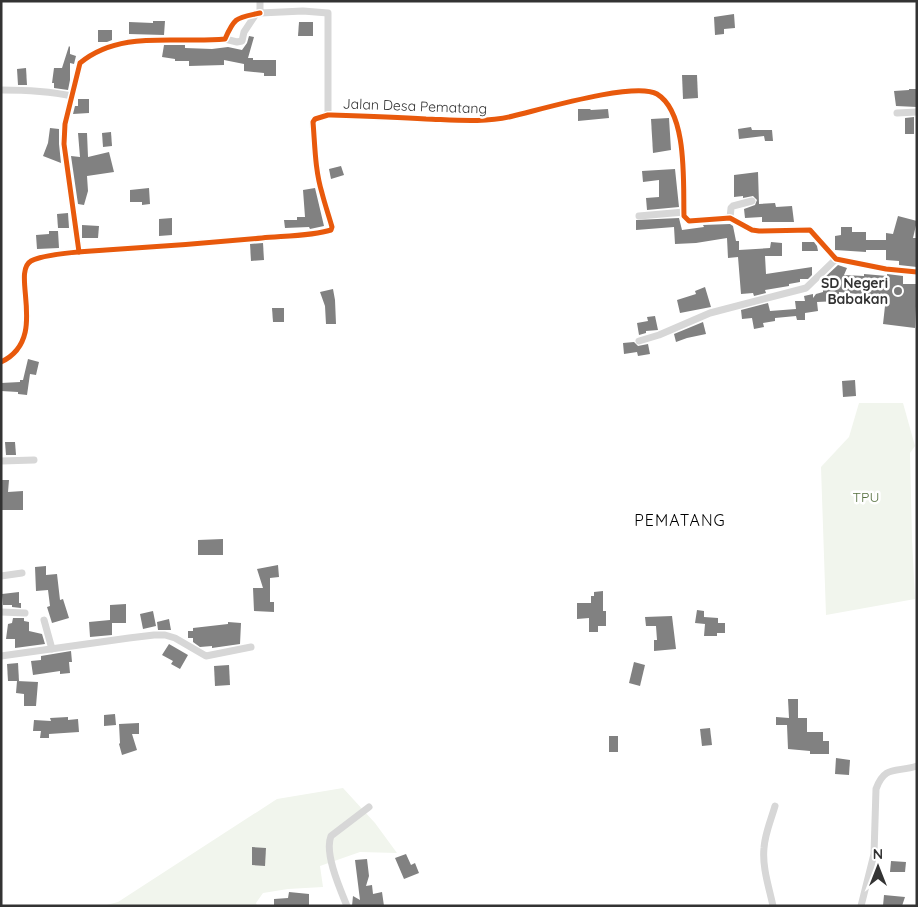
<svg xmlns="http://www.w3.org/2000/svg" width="918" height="907" font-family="Quicksand,sans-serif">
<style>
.green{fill:#f1f5ed}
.building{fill:#818181}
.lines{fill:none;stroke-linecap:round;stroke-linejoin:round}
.minor{stroke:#d7d7d7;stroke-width:7}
.cycleway-casing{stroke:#fff;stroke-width:8}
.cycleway{stroke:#e8590c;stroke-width:5}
.poi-dot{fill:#7a7a7a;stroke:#fff;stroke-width:2}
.labels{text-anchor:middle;stroke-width:5;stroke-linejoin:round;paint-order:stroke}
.street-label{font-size:14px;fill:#333;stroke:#fff}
.poi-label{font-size:14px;font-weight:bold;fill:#333;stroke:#fff;text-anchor:end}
.park-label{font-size:14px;fill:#56703f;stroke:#fff}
.quarter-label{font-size:16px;letter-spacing:1px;fill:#000;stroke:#fff}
</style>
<rect width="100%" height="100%" fill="#fff"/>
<g class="green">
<polygon points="859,403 903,403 915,446 910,453 912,539 915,599 826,615 821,467 849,437"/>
<polygon points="343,788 375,823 397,853 360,852 320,866 323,887 288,889 263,893 256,903 257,906 103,906 118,902 277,799"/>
</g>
<g class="building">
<polygon points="734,14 735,28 724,29 724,34 715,35 714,17"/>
<polygon points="153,21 165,21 164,35 129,34 129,22 153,23"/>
<polygon points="299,22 313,22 313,36 298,36"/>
<polygon points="98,30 112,30 112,40 107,42 98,42"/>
<polygon points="249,36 254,37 248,58 253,58 253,60 276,60 276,76 264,76 264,73 244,71 244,64 224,60 224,65 189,66 189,61 175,61 175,59 162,57 164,45 185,45 185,48 212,49 228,47 242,50 247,43"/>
<polygon points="69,46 70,47 70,54 76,56 74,64 70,63 70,80 68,90 54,88 54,83 52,83 54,68 62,68"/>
<polygon points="26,68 27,85 18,85 17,69"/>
<polygon points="682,75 697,75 698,98 683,99"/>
<polygon points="909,89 917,89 917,107 896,106 894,91 909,90"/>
<polygon points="78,99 89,99 89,113 73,114 75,106 78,106"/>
<polygon points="578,109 590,109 591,110 608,109 609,118 578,121"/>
<polygon points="914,117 914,134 905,134 905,118"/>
<polygon points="669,118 671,150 653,153 651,119"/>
<polygon points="751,127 752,130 772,130 773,141 765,141 764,136 739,139 738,129"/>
<polygon points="50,128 59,129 59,144 61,163 43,156 48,143"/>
<polygon points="111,132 112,146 103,147 102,133"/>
<polygon points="78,133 87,133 88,157 109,152 114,172 87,176 88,191 84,205 78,204 71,156 80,157"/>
<polygon points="341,166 344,175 331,179 329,169"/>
<polygon points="675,169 679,207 647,210 646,198 659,197 659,180 643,182 642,171"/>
<polygon points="758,172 759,204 775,203 776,207 792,206 794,222 762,222 762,217 745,218 744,209 755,205 757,200 753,196 743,198 743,196 734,197 734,175"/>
<polygon points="149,188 150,204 142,205 142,202 130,202 130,190"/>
<polygon points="315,188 324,226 310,229 309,227 285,228 284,220 297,220 297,217 305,217 303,190"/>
<polygon points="68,213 69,228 58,228 57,214"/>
<polygon points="898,216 917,221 913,238 917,238 917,267 899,265 899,261 886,260 886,250 866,250 866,252 835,250 835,236 841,235 841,227 852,227 852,232 866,232 866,240 886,240 886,233 893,234"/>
<polygon points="172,218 172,235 159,236 159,219"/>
<polygon points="679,218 682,230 704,227 703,225 730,224 733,226 736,241 739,241 739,250 770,248 771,242 782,243 782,256 765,256 766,274 812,267 812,275 808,279 800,279 800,282 789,284 789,286 765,290 766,293 754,296 753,293 741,294 738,257 728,258 727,238 696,243 675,244 674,227 636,230 636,220"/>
<polygon points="82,225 99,226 98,238 82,238"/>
<polygon points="49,231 58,231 59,248 37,249 36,235 49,234"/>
<polygon points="802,242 814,242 817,246 818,251 802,251"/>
<polygon points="263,243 264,260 251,261 250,244"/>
<polygon points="838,265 847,268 844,275 864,276 864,274 887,276 887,274 903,276 903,284 917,284 915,328 883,324 886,297 839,292 839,301 817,302 818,311 805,313 805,320 797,320 796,316 775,318 775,321 763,323 764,327 754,329 752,318 742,319 741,310 768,303 770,311 796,309 795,301 805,301 804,296 813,294 813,298 816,294 823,292 823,279"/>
<polygon points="705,287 711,307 680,313 677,300 696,294 695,291"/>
<polygon points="333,289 335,300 336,324 326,324 325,306 320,292"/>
<polygon points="272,308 284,308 284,322 273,322"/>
<polygon points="655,316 658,330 646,331 646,333 639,335 637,323 648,321 647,317"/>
<polygon points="703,322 706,334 687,338 676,342 674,334"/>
<polygon points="634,342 638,346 648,344 650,354 638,356 637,352 624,354 623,343"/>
<polygon points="28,359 39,362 36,375 30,374 27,395 18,394 18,392 1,391 1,383 20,382 20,380 23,380"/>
<polygon points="855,380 856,396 843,397 842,381"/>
<polygon points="5,442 15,442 16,455 6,455"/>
<polygon points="1,480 9,480 8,492 23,491 23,510 1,510"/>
<polygon points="223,539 223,555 198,555 198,540"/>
<polygon points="278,565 279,577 270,578 270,602 274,602 274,612 254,611 253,588 263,588 257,569"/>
<polygon points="46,566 46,575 57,574 60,600 63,599 69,618 52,623 47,607 50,606 48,590 36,591 35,567"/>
<polygon points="603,591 603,611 606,611 606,626 598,626 598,632 589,632 589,618 577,619 577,603 591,603 591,596 594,596 594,592"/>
<polygon points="19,592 19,603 21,603 21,608 12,607 12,605 3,605 2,594"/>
<polygon points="126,604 126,623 112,623 112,635 90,637 89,622 110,620 110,605"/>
<polygon points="697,610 704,611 704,617 718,618 718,623 725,623 725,633 717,633 717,636 704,636 705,624 695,623"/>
<polygon points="153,611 156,626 143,629 140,614"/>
<polygon points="672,616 676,649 654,651 654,640 657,640 656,626 646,626 645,617"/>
<polygon points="13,618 24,618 24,621 29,622 29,631 42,634 45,644 15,648 15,639 6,639 8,624 12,623"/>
<polygon points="169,619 171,630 158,630 157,622"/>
<polygon points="228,622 241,623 240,644 212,648 212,646 200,647 193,642 193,638 188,638 188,631 193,631 193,628 228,624"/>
<polygon points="169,644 188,655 180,669 171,664 173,661 162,655"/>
<polygon points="71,651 72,662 69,662 70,673 60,674 60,671 33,675 31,661 41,660 41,656"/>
<polygon points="634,662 645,665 640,686 629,683"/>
<polygon points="18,663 19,681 8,681 7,664"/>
<polygon points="229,665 230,685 215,686 214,666"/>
<polygon points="17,681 38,682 36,706 24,706 24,694 16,693"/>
<polygon points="788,699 798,699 798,718 807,718 807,732 823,732 823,741 829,741 829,754 810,754 810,751 788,749 787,725 776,725 776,717 789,718"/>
<polygon points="115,714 116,725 104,726 104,715"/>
<polygon points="68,717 68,720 78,719 79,732 49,734 49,738 40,738 41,731 33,731 34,720 51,721 50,718"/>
<polygon points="139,723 139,734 132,734 137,750 122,755 119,744 120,743 119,724"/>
<polygon points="710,728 712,745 702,746 700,729"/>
<rect x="609" y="736" width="9" height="16"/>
<polygon points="836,758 850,760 849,775 835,774"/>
<polygon points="252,847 266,848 265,866 252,865"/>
<polygon points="406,854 411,865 415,863 419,873 404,879 395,858"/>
<polygon points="367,859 369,876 366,886 372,885 373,894 382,892 384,906 352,906 353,896 360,900 355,860"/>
<polygon points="891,861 906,862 905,872 890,872"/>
<polygon points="289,892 309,894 309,906 274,906 274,899 288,898"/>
<polygon points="884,895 905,897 902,906 883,906"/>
</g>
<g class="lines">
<g class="minor">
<polyline points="260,1 260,13 303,11 328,13 328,115"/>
<polyline points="225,39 237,42 242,41 244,32 256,14"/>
<path d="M1,90C25,90 48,91 72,96"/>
<polyline points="897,113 917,112"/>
<polyline points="639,216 684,212"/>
<polyline points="730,218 731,208 733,206 752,201"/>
<path d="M79,252L64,144L65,124L80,63C121,29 177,44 225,39C235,16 237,18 260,13"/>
<polyline points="639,341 659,335 710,313 806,288 836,259"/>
<path d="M1,362C50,339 10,273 31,261C46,253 89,251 106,250C158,247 210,243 262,238C282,236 312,236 331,230L332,227C329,216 325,205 322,193C315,170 315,146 313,122L315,119L328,115C360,116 393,117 426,119C455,120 485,123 513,116C539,110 635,81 657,94C688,113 683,184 684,216L689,221L730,218L752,230L759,231L810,230L836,259L886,269L917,272"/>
<polyline points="1,461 34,460"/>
<polyline points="1,576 22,573"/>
<polyline points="1,612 25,613"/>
<polyline points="44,620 52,649"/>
<polyline points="1,656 129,638 154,635 165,635 175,638 206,656 251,647"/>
<path d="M347,906C340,889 324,853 331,836L369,807"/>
<path d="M773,906C769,887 762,867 764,848C765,833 771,820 775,806"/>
<path d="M861,906L874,854L876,789C885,764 897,773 917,766"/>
</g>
<g class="cycleway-casing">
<g id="cycleway">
<path d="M79,252L64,144L65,124L80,63C121,29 177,44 225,39C235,16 237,18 260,13"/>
<path d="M1,362C50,339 10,273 31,261C46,253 89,251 106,250C158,247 210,243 262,238C282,236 312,236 331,230L332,227C329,216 325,205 322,193C315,170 315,146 313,122L315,119L328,115C360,116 393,117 426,119C455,120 485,123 513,116C539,110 635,81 657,94C688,113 683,184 684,216L689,221L730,218L752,230L759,231L810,230L836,259L886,269L917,272"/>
</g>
</g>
<use href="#cycleway" class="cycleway"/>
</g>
<circle class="poi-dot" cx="898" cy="291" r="5"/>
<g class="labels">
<g class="street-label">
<text transform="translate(415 106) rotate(2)" y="5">Jalan Desa Pematang</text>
</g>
<g class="poi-label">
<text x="888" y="288">SD Negeri<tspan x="888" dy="16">Babakan</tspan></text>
</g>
<g class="park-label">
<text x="866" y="502">TPU</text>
</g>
<g class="quarter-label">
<text x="680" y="526">PEMATANG</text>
</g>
</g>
<rect width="918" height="907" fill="none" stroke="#333333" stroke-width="5"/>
<g transform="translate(878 867)" stroke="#ffffff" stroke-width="4" paint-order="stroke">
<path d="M0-4L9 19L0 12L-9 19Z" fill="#333333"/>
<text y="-8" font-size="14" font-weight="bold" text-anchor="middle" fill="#333333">N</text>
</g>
</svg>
